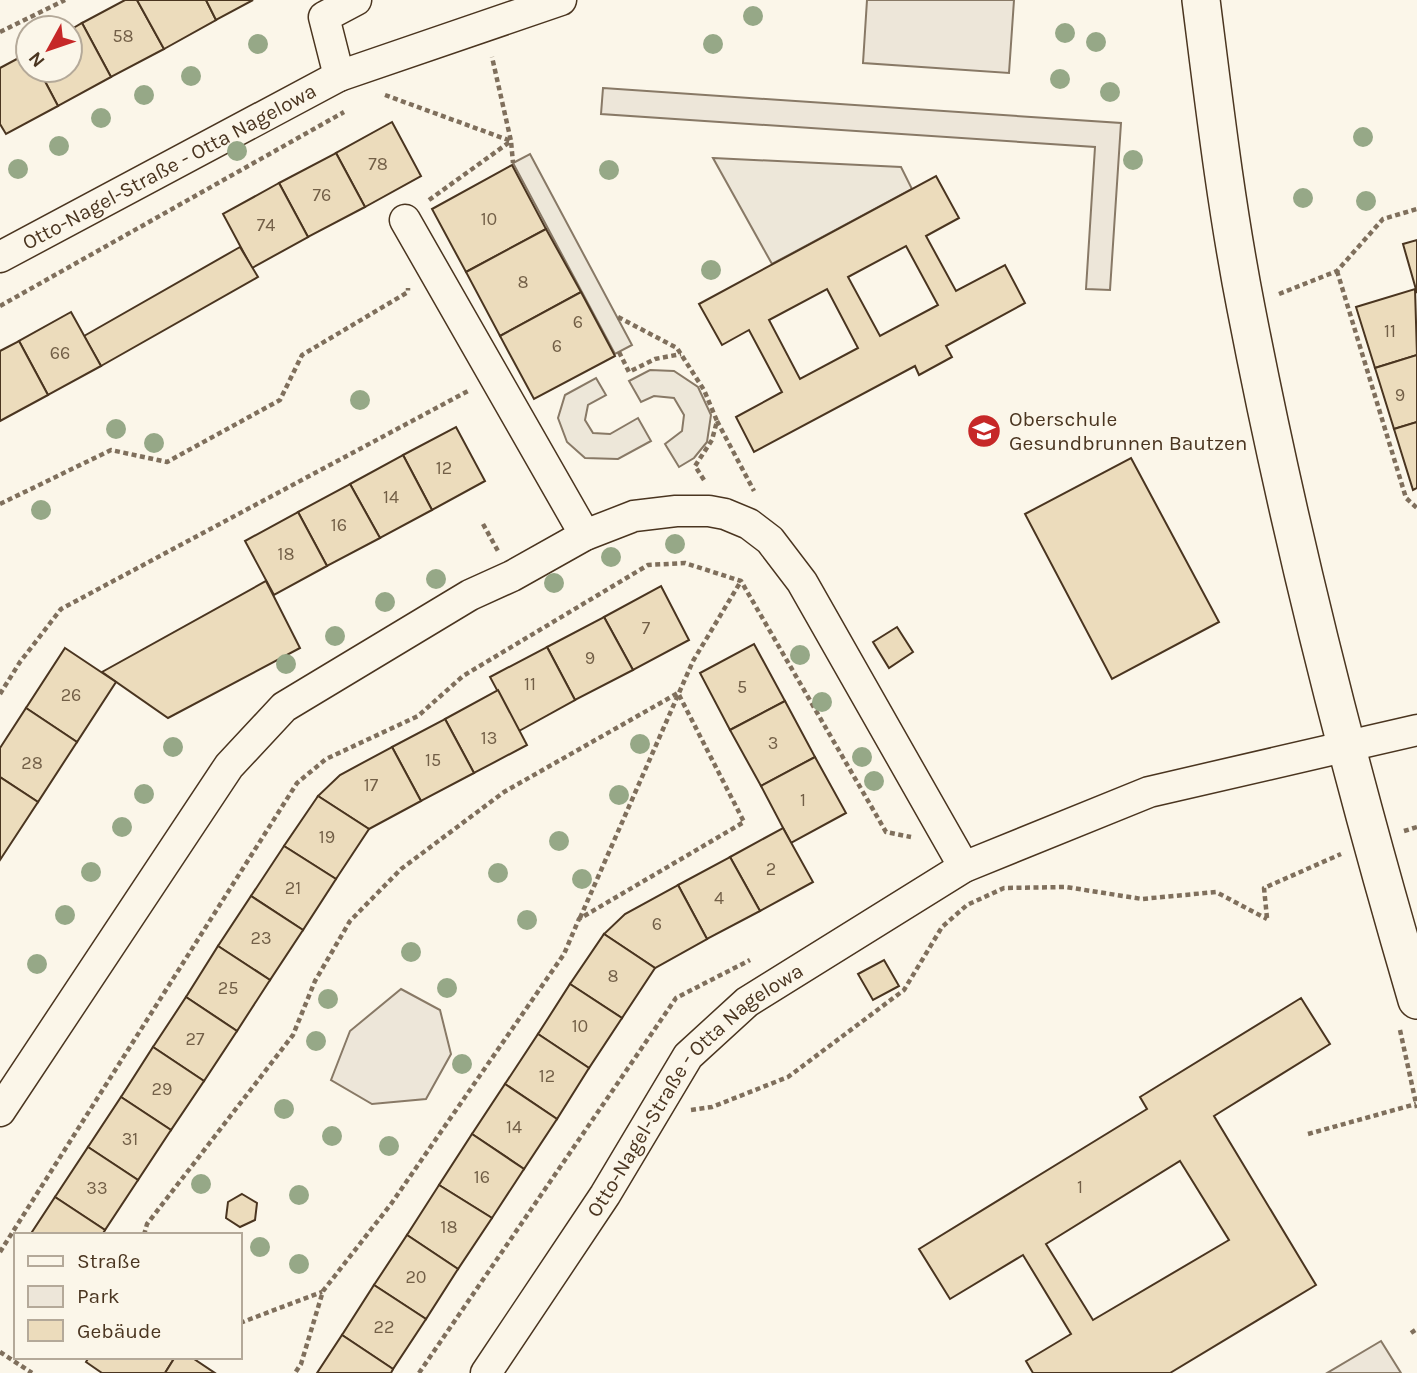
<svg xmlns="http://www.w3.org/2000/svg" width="1417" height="1373" font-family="Karla,sans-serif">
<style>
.green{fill:#ede6d9;stroke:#887966;stroke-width:2}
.parking{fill:#ede7d9;stroke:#887966;stroke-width:2}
.building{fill:#ecdcbc;stroke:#4a3520;stroke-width:2;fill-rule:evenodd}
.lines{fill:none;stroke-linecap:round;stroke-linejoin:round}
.minor-casing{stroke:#4a3520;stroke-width:33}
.tertiary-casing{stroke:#4a3520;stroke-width:40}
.path{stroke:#7f6f5c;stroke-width:4.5;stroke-dasharray:5 3.5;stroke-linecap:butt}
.minor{stroke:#fbf6e9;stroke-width:30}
.tertiary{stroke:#fbf6e9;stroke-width:37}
.tree{fill:#96a887}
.labels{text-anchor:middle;stroke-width:5;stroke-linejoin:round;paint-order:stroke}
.number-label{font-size:18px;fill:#725f47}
.street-label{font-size:21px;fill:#4a3520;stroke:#fbf6e9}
.poi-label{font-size:21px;fill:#4a3520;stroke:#fbf6e9;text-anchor:start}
</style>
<rect width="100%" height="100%" fill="#fbf6e9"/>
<g class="green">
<polygon points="867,0 1014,0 1009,73 863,63"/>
<polygon points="603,88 1121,123 1110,290 1086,289 1095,147 601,114"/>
<polygon points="401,989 440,1010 451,1054 426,1099 372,1104 331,1080 350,1031"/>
<polygon points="1381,1341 1401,1373 1327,1373"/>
</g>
<g class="parking">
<polygon points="530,154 632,345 615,354 513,163"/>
<polygon points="713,158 901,167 912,189 772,264"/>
<polygon points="650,370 674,371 698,387 711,415 707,442 694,458 679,467 665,444 682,431 684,415 674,398 654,396 641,402 629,381"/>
<polygon points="596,378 606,395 588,405 585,420 593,433 610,434 638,418 651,441 618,459 585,458 567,442 558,418 565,395"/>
</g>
<g class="building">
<polygon points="125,0 137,0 164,49 111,77 82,23"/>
<polygon points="137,0 206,0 216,20 164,49"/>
<polygon points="206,0 253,0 216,20"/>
<polygon points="82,23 111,77 58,106 39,70 70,70 70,30"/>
<polygon points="28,53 28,70 39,70 58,106 6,134 0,124 0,68"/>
<polygon points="392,122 421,176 365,207 336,153"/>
<polygon points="336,153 365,207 308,237 279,183"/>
<polygon points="512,165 546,229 466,272 432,209"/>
<path d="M936,176L959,218L926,236L956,291L1005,265L1025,303L946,346L952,357L919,375L915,366L754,452L736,417L782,392L749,330L722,345L699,304ZM906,246L938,305L880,336L848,277ZM827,289L858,348L800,379L769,320Z"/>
<polygon points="279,183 308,237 252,268 223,214"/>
<polygon points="546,229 581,292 500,336 466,272"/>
<polygon points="1417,240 1417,293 1403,244"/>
<polygon points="240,247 258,277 101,366 84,336"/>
<polygon points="1415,289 1417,355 1375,368 1356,307"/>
<polygon points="581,292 615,356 534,399 500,336"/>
<polygon points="71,312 101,366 48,395 19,341"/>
<polygon points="19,341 48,395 0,421 0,351"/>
<polygon points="1417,355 1417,422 1394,429 1375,368"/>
<polygon points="1417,422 1417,488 1413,490 1394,429"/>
<polygon points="456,427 485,481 432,510 403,455"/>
<polygon points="403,455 432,510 380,538 350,484"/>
<polygon points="1131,458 1219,622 1112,679 1025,514"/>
<polygon points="350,484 380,538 327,566 298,512"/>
<polygon points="298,512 327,566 274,595 245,541"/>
<polygon points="266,581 300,648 168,718 102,672"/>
<polygon points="661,586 689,640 633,670 604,617"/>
<polygon points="604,617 633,670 575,700 547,647"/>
<polygon points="897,627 913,652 889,668 873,642"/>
<polygon points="754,644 785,701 730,730 700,673"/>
<polygon points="547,647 575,700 519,731 490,677"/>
<polygon points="65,648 116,682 77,742 26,708"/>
<polygon points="498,690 527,745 474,773 445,719"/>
<polygon points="785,701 815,757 761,786 730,730"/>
<polygon points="26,708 77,742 38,802 0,777 0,748"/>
<polygon points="445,719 474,773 421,801 392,747"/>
<polygon points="392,747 421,801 369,829 318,796 340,775"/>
<polygon points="815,757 846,813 791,843 761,786"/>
<polygon points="0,777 38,802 0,860"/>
<polygon points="318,796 369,829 336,879 284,846"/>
<polygon points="783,828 813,882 760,911 730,857"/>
<polygon points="284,846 336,879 303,930 251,896"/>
<polygon points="730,857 760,911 707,939 678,885"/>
<polygon points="678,885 707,939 655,968 604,934 625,914"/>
<polygon points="251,896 303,930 270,980 218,946"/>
<polygon points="604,934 655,968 622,1018 570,984"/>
<polygon points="218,946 270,980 237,1031 186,997"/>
<polygon points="884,960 899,986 873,1000 858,974"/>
<polygon points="570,984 622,1018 589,1068 538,1034"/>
<polygon points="186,997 237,1031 204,1081 153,1047"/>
<path d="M1301,998L1330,1044L1214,1116L1316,1285L1170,1373H1033L1026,1361L1071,1334L1023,1255L950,1299L919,1249L1147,1109L1140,1097ZM1180,1161L1229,1240L1093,1320L1046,1244Z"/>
<polygon points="538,1034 589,1068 557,1119 505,1084"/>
<polygon points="153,1047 204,1081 171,1130 121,1097"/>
<polygon points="505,1084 557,1119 524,1169 472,1134"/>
<polygon points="121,1097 171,1130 138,1180 88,1147"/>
<polygon points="472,1134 524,1169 492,1218 439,1185"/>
<polygon points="88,1147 138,1180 105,1230 55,1197"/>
<polygon points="439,1185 492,1218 458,1269 407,1235"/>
<polygon points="242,1194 257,1203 255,1220 240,1227 226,1218 228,1202"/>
<polygon points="55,1197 105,1230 102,1235 30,1235"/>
<polygon points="407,1235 458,1269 426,1319 374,1285"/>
<polygon points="374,1285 426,1319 393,1369 342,1335"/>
<polygon points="342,1335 393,1369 391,1373 317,1373"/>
<polygon points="89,1357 175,1357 165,1373 102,1373 86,1362"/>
<polygon points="175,1357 191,1357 215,1373 165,1373"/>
</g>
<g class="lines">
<g class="minor-casing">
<g id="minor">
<polyline points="339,76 324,17 356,0"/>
<polyline points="405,220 585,535"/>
<path id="s1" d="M0,257L339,76L561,0"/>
<polyline points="0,1111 229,766 284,707 470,595 512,576 585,535 634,516 676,511 709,511 725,514 749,524 770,540 802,582 964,867"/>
<path id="s2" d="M486,1373L605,1195L688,1056L747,1002L964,867L1149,792L1417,730"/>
</g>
</g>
<g class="tertiary-casing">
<path id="tertiary" d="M1201,0C1214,103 1226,206 1246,308C1291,541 1350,772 1417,1000"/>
</g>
<g class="path">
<polyline points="0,32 65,0"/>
<polyline points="385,95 511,141 513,163"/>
<polyline points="429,200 511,141 492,57"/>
<polyline points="1337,271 1406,498 1417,508"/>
<polyline points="1279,294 1337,271 1383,219 1417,209"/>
<polyline points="0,306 344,112"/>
<polyline points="618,317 677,348 704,390 717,421 712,440 695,466 704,480"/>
<polyline points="619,352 629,372 655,359 681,354"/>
<polyline points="717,421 754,491"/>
<polyline points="0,504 111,450 167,462 280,400 302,355 408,292 408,288"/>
<polyline points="483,524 498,551"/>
<polyline points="0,694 20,662 61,609 468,391"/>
<polyline points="1404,831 1417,827"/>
<polyline points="580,918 693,661 741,581"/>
<polyline points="1267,918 1264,888 1341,854"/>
<polyline points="1400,1030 1417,1108"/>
<polyline points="691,1110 712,1107 788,1077 904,990 942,927 967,905 1004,888 1066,887 1142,899 1216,892 1267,919"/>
<polyline points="1308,1134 1416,1104"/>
<polyline points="144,1235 147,1224 293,1035 315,981 350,921 401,869 504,792 678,693 744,822 579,919 564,954 391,1204 323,1291 301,1364 295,1373"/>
<polyline points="0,1252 297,783 326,759 418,716 463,676 648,565 685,563 741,581 886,832 911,837"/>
<polyline points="240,1323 322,1292"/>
<polyline points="1411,1333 1417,1329"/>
<polyline points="0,1352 32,1373"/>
<polyline points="419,1373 676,998 750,960"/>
</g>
<use href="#minor" class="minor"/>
<use href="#tertiary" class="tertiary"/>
</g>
<g class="tree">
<circle cx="753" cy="16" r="10"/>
<circle cx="1065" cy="33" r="10"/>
<circle cx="1096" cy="42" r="10"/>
<circle cx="258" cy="44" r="10"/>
<circle cx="713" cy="44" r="10"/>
<circle cx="191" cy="76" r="10"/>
<circle cx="1060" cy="79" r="10"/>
<circle cx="1110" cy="92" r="10"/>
<circle cx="144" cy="95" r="10"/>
<circle cx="101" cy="118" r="10"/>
<circle cx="1363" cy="137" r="10"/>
<circle cx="59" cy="146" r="10"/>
<circle cx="237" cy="151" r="10"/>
<circle cx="1133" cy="160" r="10"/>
<circle cx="18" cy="169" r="10"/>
<circle cx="609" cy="170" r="10"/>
<circle cx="1303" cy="198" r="10"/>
<circle cx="1366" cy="201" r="10"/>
<circle cx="711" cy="270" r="10"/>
<circle cx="360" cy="400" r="10"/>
<circle cx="116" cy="429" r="10"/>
<circle cx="154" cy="443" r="10"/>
<circle cx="41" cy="510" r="10"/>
<circle cx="675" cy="544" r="10"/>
<circle cx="611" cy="557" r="10"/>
<circle cx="436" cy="579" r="10"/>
<circle cx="554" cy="583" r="10"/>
<circle cx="385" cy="602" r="10"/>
<circle cx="335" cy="636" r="10"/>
<circle cx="800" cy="655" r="10"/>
<circle cx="286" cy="664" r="10"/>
<circle cx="822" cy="702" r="10"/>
<circle cx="640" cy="744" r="10"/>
<circle cx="173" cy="747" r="10"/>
<circle cx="862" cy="757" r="10"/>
<circle cx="874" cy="781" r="10"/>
<circle cx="144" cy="794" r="10"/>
<circle cx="619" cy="795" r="10"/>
<circle cx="122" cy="827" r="10"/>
<circle cx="559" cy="841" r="10"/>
<circle cx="91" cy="872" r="10"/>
<circle cx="498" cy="873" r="10"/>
<circle cx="582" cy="879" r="10"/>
<circle cx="65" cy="915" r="10"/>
<circle cx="527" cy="920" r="10"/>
<circle cx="411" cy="952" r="10"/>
<circle cx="37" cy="964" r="10"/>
<circle cx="447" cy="988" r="10"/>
<circle cx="328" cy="999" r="10"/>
<circle cx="316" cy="1041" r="10"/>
<circle cx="462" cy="1064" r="10"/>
<circle cx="284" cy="1109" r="10"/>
<circle cx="332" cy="1136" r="10"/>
<circle cx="389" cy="1146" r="10"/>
<circle cx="201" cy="1184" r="10"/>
<circle cx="299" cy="1195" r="10"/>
<circle cx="260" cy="1247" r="10"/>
<circle cx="299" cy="1264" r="10"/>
</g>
<defs>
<g id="school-disc" transform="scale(1.75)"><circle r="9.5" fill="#c62828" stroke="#fbf6e9"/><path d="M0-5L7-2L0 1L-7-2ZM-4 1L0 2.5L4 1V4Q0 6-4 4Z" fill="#fff"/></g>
</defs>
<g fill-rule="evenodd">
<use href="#school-disc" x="984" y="431"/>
</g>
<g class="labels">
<g class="number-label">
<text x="123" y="42">58</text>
<text x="378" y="170">78</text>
<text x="322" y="201">76</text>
<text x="489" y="225">10</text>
<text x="266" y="231">74</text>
<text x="523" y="288">8</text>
<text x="578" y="328">6</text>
<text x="1390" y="337">11</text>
<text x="557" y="352">6</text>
<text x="60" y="359">66</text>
<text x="1400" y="401">9</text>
<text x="444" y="474">12</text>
<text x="391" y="503">14</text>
<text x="339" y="531">16</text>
<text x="286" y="560">18</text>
<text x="646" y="634">7</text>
<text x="590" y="664">9</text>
<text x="530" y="690">11</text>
<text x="742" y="693">5</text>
<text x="71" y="701">26</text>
<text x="489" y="744">13</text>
<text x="773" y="749">3</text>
<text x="433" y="766">15</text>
<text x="32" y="769">28</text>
<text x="371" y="791">17</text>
<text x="803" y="806">1</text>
<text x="327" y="843">19</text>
<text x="771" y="875">2</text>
<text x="293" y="894">21</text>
<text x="719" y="904">4</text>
<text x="657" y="930">6</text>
<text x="261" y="944">23</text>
<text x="613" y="982">8</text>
<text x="228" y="994">25</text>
<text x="580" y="1032">10</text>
<text x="195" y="1045">27</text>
<text x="547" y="1082">12</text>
<text x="162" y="1095">29</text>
<text x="514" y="1133">14</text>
<text x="130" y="1145">31</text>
<text x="482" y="1183">16</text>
<text x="1080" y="1193">1</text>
<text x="97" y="1194">33</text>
<text x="449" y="1233">18</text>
<text x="416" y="1283">20</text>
<text x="384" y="1333">22</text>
</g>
<g class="street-label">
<text dy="7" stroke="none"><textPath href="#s1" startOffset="192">Otto-Nagel-Straße - Otta Nagelowa</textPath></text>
<text dy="7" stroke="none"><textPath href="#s2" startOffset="355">Otto-Nagel-Straße - Otta Nagelowa</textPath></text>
</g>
<g class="poi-label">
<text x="1009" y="426">Oberschule<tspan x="1009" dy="24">Gesundbrunnen Bautzen</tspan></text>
</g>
</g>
<rect x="14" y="1233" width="228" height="126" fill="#fbf6e9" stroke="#b4a999" stroke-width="2"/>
<rect x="28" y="1256" width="35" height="10" fill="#fbf6e9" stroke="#b4a999" stroke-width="2"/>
<text x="77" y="1268" font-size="21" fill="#4a3520">Straße</text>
<rect x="28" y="1286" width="35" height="21" fill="#ede6d9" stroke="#b4a999" stroke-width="2"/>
<text x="77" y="1303" font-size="21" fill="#4a3520">Park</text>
<rect x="28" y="1320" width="35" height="21" fill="#ecdcbc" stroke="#b4a999" stroke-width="2"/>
<text x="77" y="1338" font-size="21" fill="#4a3520">Gebäude</text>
<g transform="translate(49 49) rotate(230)"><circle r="33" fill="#fbf6e9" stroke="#b4a999" stroke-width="2"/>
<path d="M0-5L12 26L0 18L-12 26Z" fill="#c62828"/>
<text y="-10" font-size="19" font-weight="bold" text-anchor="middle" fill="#4a3520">N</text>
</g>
</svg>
